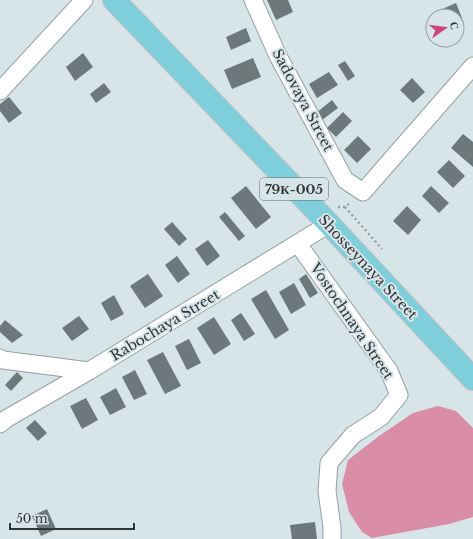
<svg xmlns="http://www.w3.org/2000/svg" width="473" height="539" font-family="'Libre Baskerville',serif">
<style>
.water{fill:#d98da7}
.building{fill:#6c787a}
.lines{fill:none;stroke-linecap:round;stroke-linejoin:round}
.street-casing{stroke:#94a0a3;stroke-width:19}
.primary-casing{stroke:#c1c2c3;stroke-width:24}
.path{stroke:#939d9f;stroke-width:2.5;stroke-dasharray:2 3;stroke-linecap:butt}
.street{stroke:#fff;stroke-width:17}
.primary{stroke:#7fcedc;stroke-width:22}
.labels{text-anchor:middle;stroke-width:4;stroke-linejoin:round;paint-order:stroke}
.shield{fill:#d8e5e8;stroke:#626a6b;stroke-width:1}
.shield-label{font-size:13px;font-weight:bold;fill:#303536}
.street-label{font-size:14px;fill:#303536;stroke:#d8e5e8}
</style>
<rect width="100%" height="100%" fill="#d8e5e8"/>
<polygon class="water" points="438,406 456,411 473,428 473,517 449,524 372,538 362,532 349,512 342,484 348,460 379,436 413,413"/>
<g class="building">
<polygon points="267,0 288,0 293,12 276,20"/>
<polygon points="456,3 462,18 457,21 457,16 434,16 433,13"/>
<polygon points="246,28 251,41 231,50 226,37"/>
<polygon points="83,53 93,67 75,81 66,67"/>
<polygon points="253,58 261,77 232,89 224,70"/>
<polygon points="345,61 355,76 348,81 338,65"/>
<polygon points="329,72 338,85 317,98 309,84"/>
<polygon points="412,78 425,92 413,103 400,90"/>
<polygon points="104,83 111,92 96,103 90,94"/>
<polygon points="9,97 22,113 9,123 0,111 0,104"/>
<polygon points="332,100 338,108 322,120 316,113"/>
<polygon points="343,112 352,121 336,137 327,128"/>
<polygon points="463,134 473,142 473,167 451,148"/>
<polygon points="358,136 371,149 357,163 344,150"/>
<polygon points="449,160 465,176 453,188 437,172"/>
<polygon points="246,186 271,217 256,229 231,198"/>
<polygon points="431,186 449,203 439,213 422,196"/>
<polygon points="407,206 421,220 408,235 393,221"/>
<polygon points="225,212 245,236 239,241 219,217"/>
<polygon points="172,222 187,239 179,246 164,229"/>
<polygon points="208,240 220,256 207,266 195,249"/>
<polygon points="177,256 190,274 178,283 165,265"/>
<polygon points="148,274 163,296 145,308 130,286"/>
<polygon points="306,274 318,293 310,298 299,279"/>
<polygon points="294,283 306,305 291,314 279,292"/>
<polygon points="266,290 289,330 275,339 251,299"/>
<polygon points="114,295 124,314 111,321 101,303"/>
<polygon points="241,313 255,334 244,341 231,320"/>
<polygon points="79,316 89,329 72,341 62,328"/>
<polygon points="214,317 231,344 214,355 197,328"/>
<polygon points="5,320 23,335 12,343 0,332 0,326"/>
<polygon points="189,339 201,363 187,370 175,346"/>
<polygon points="163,352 181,386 165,394 147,360"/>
<polygon points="135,370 147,394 134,400 122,377"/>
<polygon points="17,372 23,378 11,391 5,385"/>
<polygon points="116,388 126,407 110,415 100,397"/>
<polygon points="86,398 98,420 82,429 70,406"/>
<polygon points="35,420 47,433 38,441 26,428"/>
<polygon points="47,509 56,529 41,536 32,516"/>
<polygon points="315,522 317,539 292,539 290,525"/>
</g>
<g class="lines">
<g class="street-casing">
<g id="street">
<polyline points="253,0 278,56 345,180 363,192 473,66"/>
<polyline points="0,91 84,0"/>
<polyline points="298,244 389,371 399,395 381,417 353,435 329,463 327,491 332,527 332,539"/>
<polyline points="0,358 3,360 89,371"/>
<polyline points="0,424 6,419 89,371 329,224"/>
</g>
</g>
<g class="primary-casing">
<polyline id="primary" points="114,0 329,224 473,379"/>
</g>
<g class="path">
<polyline points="338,207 345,207 350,203"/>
<polyline points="345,207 382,249"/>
</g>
<use href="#street" class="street"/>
<use href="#primary" class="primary"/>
</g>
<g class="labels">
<rect class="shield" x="260" y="178" width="68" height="22" rx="3"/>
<g class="shield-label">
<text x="294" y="194">79К-005</text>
</g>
<g class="street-label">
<text transform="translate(303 100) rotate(62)" y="5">Sadovaya Street</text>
<text transform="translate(368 267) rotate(47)" y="5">Shosseynaya Street</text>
<text transform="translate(352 321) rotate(56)" y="5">Vostochnaya Street</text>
<text transform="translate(165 325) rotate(-31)" y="5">Rabochaya Street</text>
</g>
</g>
<g transform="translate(445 28) rotate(76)"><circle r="19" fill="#d8e5e8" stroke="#959fa1"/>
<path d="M0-3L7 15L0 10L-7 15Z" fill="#cd447f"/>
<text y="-6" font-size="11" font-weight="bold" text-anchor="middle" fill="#303536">С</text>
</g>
<path d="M10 523v6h124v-6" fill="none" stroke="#303536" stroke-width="2"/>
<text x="16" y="523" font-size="12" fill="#303536" stroke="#d8e5e8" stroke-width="3" paint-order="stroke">50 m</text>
</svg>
